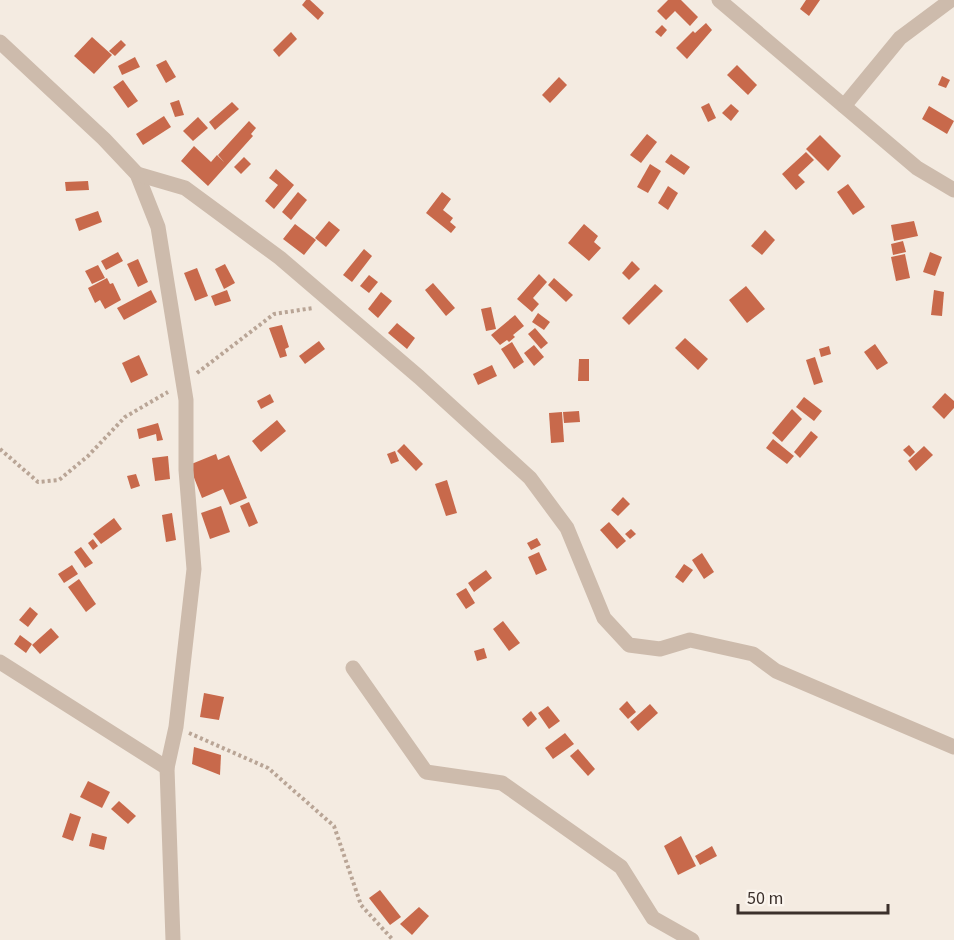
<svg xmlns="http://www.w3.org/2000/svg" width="954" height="940" font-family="'Source Sans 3',sans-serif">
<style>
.building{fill:#c8694b}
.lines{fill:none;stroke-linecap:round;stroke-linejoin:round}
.path{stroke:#b9a596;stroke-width:4;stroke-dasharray:3 3;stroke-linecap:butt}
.street{stroke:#cdbbac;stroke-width:15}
</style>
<rect width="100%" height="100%" fill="#f4ebe1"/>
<g class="building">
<polygon points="306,0 310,0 324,13 318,20 302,5"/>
<polygon points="668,0 681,0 698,17 690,26 675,11 666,20 657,11"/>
<polygon points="806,0 820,0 809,16 800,9"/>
<polygon points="706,23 712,30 687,59 676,48 693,31 695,33"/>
<polygon points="662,25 667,30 661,37 655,32"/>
<polygon points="291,32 297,39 279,57 273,50"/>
<polygon points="92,37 112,55 94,74 74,56"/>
<polygon points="121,40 126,45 115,56 109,51"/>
<polygon points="135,57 140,67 122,75 118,66"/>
<polygon points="166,60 176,77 166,83 156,65"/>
<polygon points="737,65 757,85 748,95 727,75"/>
<polygon points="942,76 950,80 946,88 938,85"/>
<polygon points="559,77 567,85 550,103 542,95"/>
<polygon points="123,80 138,101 128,108 113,87"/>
<polygon points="179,100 184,115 175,117 170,103"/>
<polygon points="232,102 239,109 215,130 209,122"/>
<polygon points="709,103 716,118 708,122 701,107"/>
<polygon points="731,104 739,111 731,121 722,113"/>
<polygon points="929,106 954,121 947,134 922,119"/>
<polygon points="164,116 171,127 143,145 136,134"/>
<polygon points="198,117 208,128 193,141 183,131"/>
<polygon points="249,121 256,128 251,134 253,136 208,186 181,161 194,146 211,162 217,155 224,162 218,155"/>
<polygon points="647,134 657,142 641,163 630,155"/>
<polygon points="820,135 841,156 828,171 806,149"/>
<polygon points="806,152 814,160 798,175 805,182 796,190 782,174"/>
<polygon points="671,154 690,167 684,175 665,162"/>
<polygon points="244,157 251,164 241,174 234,167"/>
<polygon points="650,164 661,171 648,193 637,187"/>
<polygon points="276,169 294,185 274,209 265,201 278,185 269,178"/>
<polygon points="88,181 89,190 66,191 65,182"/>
<polygon points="848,184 865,207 853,215 837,192"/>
<polygon points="668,186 678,193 668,210 658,203"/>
<polygon points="298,192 307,200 291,220 282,212"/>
<polygon points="442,192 451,199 443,210 453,218 450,222 456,227 451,233 426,213"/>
<polygon points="98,211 102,222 79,231 75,219"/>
<polygon points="329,221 340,230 326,247 315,238"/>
<polygon points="914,221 918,236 894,241 891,225"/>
<polygon points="295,224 316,240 304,255 283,239"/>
<polygon points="584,224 598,236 594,242 601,248 589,261 568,243"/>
<polygon points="765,230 775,240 762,255 751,246"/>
<polygon points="903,241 906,252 893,255 891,244"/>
<polygon points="364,249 372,256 352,282 343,275"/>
<polygon points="118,252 123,261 106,270 101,261"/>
<polygon points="930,252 942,257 935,276 923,272"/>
<polygon points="905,254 910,278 896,281 891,257"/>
<polygon points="138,259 148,282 138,287 127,264"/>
<polygon points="632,261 640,269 629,280 622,273"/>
<polygon points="225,264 235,283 224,289 215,269"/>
<polygon points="98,265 105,278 92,284 85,271"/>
<polygon points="197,268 208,296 195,301 184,273"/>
<polygon points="539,274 547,282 533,298 539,304 532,312 517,299"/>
<polygon points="369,275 378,282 369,293 360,286"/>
<polygon points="107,278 110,284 113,283 121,300 105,309 100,300 95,303 88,288"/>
<polygon points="554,278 573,295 566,302 548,285"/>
<polygon points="433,283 455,308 446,316 425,290"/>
<polygon points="655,284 663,291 629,325 622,318"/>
<polygon points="746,286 765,309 747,323 729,300"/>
<polygon points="151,290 157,302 124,320 117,308"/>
<polygon points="227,290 231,301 215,306 211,296"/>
<polygon points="934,290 944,292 942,316 931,315"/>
<polygon points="381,292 392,301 378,318 368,309"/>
<polygon points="491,307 496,329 486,331 481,309"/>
<polygon points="538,313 550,322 544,330 532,322"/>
<polygon points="515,315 524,326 513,335 515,337 509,342 507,340 500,345 491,335"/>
<polygon points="397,323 415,338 407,349 388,333"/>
<polygon points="282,325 289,347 285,349 287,356 280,358 269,328"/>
<polygon points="535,328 548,343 541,349 528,334"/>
<polygon points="685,338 708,359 698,370 675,348"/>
<polygon points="319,341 325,349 305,364 299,356"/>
<polygon points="512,342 524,362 514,369 501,349"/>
<polygon points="875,344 888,363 877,370 864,352"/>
<polygon points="534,345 544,357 534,366 524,353"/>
<polygon points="829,346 831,354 821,357 819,349"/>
<polygon points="139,355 148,375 131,383 122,363"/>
<polygon points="815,357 823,382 814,385 806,360"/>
<polygon points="579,359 589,359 589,381 578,381"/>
<polygon points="492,365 497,376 478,385 473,374"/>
<polygon points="945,393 954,401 954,408 944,419 932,407"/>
<polygon points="270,394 274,402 261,409 257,401"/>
<polygon points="804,397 822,411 814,421 796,407"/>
<polygon points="792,409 802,419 782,442 772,433"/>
<polygon points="579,411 580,422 564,423 563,412"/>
<polygon points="562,412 564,442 551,443 549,413"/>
<polygon points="277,420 286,431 261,452 252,441"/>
<polygon points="158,423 163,440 157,441 156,434 139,439 137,429"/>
<polygon points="811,431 818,437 800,458 794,452"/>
<polygon points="773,439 794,456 787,464 766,448"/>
<polygon points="404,444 423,464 416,471 397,451"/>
<polygon points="909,445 915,452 910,457 903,450"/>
<polygon points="924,446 933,455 916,471 908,461"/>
<polygon points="395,451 399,461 391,464 387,454"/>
<polygon points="216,454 218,460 229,455 247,498 230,505 223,489 202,498 189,465"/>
<polygon points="168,456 170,479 155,481 152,458"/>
<polygon points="136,474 140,486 131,489 127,476"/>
<polygon points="447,480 457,513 446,516 435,484"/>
<polygon points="623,497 630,504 618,516 611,510"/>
<polygon points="249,502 258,523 249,527 240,506"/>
<polygon points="221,506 230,532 210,539 201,513"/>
<polygon points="172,513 176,540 166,542 162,515"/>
<polygon points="114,518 122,529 101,544 93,534"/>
<polygon points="609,522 626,541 617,549 600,530"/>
<polygon points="631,529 636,534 630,539 625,534"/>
<polygon points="537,538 541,545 531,550 527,543"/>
<polygon points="93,539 98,546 93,550 88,543"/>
<polygon points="81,547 93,563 85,568 74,552"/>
<polygon points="539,552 547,570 536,575 528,557"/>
<polygon points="702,553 714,572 704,579 692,560"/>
<polygon points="684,564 693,570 683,583 675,577"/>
<polygon points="72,565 78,574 64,583 58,574"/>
<polygon points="486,570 492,578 474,592 468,583"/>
<polygon points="79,579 96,604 86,612 68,587"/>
<polygon points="466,588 475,603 466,609 456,594"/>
<polygon points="30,607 38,614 28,627 19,620"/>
<polygon points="503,621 520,643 509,651 493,629"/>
<polygon points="51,628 59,637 40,654 32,645"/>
<polygon points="20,635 32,644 26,653 14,644"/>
<polygon points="484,648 487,658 477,661 474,651"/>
<polygon points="204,693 224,697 219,720 200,717"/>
<polygon points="627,701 636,712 628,719 619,709"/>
<polygon points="650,704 658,713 638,731 630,722"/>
<polygon points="548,706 560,721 549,729 538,713"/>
<polygon points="531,711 537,719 528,727 522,719"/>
<polygon points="565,733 574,744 553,759 545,748"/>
<polygon points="194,747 221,755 220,775 192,764"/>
<polygon points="578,749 595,769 588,776 570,756"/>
<polygon points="88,781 110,792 102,808 80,797"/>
<polygon points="119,801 136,816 128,824 111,809"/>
<polygon points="70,813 81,817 73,841 62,837"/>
<polygon points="92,833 107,837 104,850 89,846"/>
<polygon points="681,836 696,866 678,875 664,846"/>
<polygon points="712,846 717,856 700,865 695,856"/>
<polygon points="380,890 401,917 390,925 369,898"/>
<polygon points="419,907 429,916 412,935 400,924"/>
</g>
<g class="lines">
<g class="path">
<polyline points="197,373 274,314 313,308"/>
<polyline points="0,449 38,482 59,480 88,456 125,417 168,392"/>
<polyline points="189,733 268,768 334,826 361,905 393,940"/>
</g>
<g class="street">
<polyline points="719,0 917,168 954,190"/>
<polyline points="0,42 104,139 137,174 158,227 186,400 186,470 194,569 176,727 167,768 173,940"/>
<polyline points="844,106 900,38 951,0"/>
<polyline points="137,174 185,188 280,258 419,377 530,478 567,528 604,618 629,645 660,649 690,640 753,654 776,671 954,747"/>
<polyline points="0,662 167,768"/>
<polyline points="353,668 426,772 502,783 621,867 653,918 692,940"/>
</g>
</g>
<path d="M738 904v9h150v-9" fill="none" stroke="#3b302b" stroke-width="3"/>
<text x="747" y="904" font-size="18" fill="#3b302b" stroke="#fbf5ee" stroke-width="4.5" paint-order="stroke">50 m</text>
</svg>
